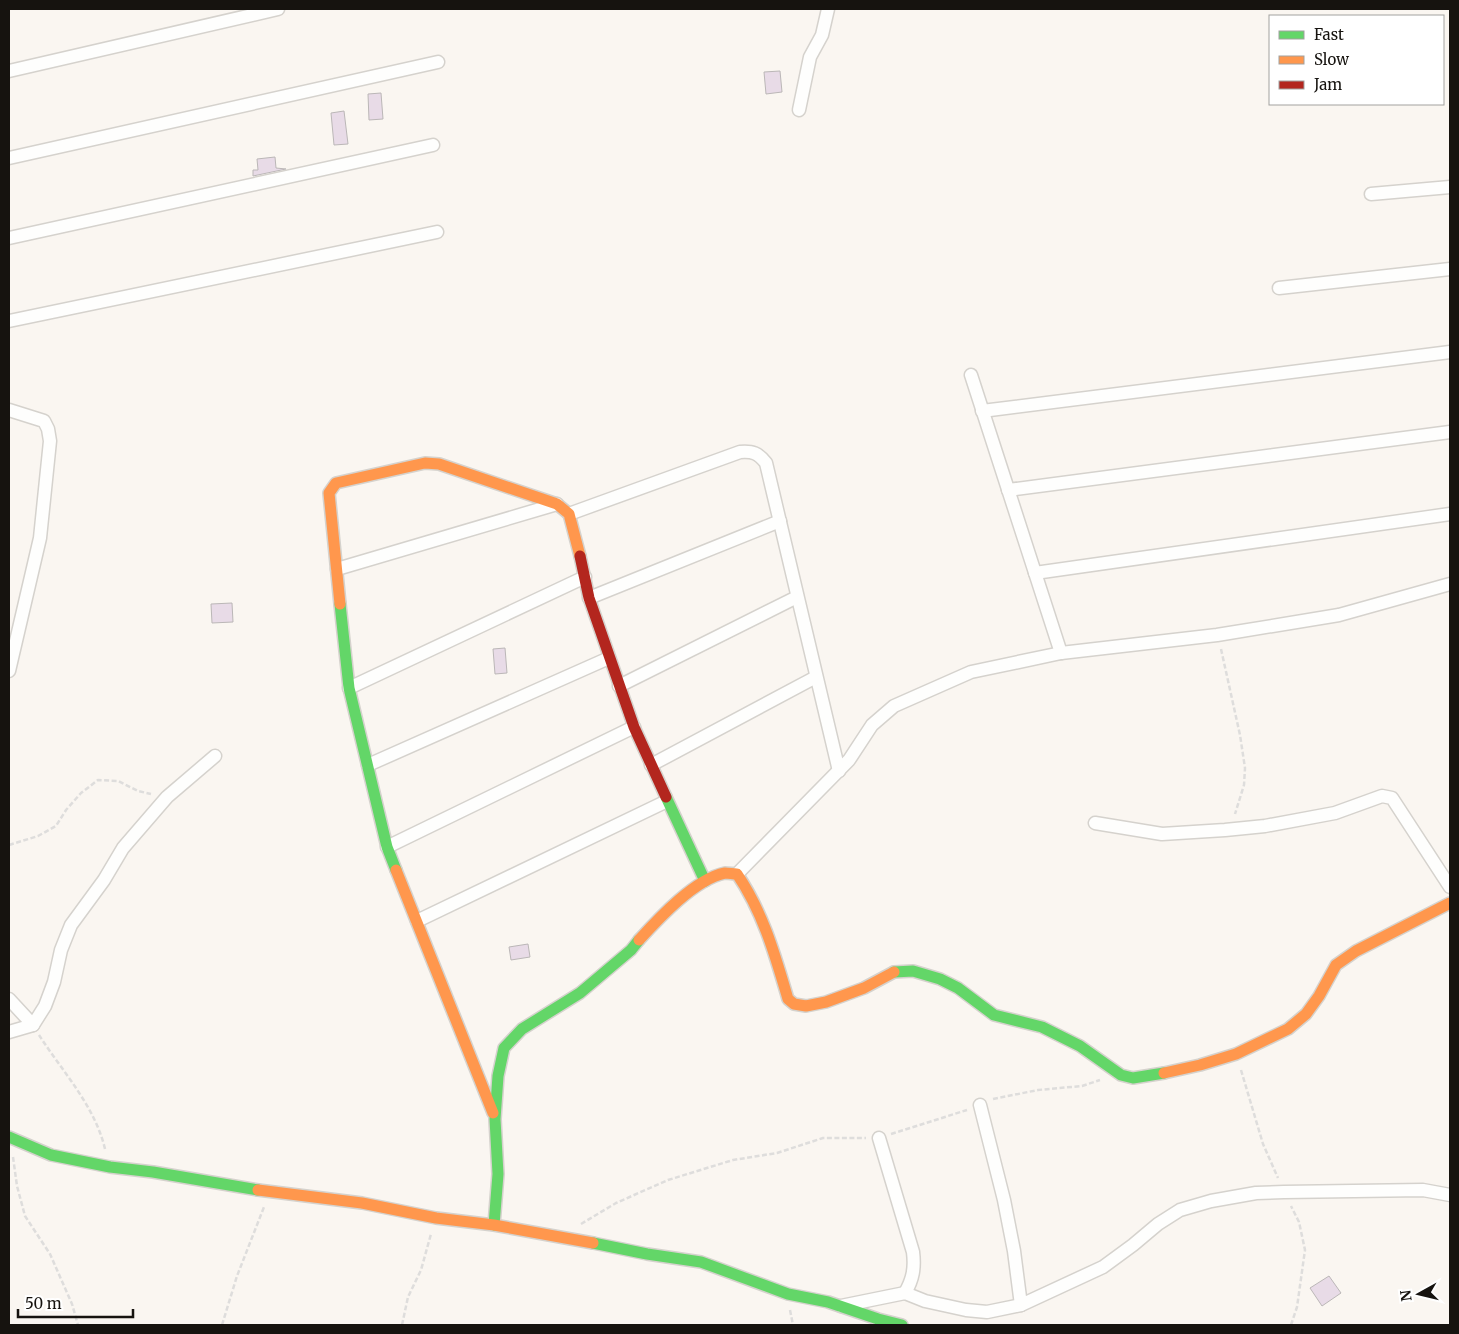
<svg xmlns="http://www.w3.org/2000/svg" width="1459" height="1334" font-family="Merriweather,serif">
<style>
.building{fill:#e8dbe7;stroke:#bbb7b7}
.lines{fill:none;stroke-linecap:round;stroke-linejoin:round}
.street-casing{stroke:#d5d2cd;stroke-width:15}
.fast-casing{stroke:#d5d2cd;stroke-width:14}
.slow-casing{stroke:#d5d2cd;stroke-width:14}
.jam-casing{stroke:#d5d2cd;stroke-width:14}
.path{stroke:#dedddc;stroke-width:2.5;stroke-dasharray:5 2.5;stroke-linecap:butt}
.street{stroke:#fefefd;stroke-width:12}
.fast{stroke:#63d668;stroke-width:11}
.slow{stroke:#ff974d;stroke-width:11}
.jam{stroke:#b3261e;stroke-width:11}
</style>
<rect width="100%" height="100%" fill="#faf6f1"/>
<g class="building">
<polygon points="780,71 782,92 766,94 764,72"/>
<polygon points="381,93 383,119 369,120 368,94"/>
<polygon points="344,111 348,144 334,145 331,113"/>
<polygon points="275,157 276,168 286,169 253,176 253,170 258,170 257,159"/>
<polygon points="232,603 233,622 212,623 211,604"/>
<polygon points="505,648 507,673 495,674 493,649"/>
<polygon points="528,944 530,957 511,960 509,947"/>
<polygon points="1329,1276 1341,1293 1322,1306 1310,1288"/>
</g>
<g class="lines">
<g class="street-casing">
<g id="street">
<polyline points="9,71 278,9"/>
<polyline points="799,110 810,57 822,35 828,9"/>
<polyline points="9,158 438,62"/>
<polyline points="1371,194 1450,187"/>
<polyline points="9,238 433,145"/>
<polyline points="1279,288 1450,269"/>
<polyline points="9,321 437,232"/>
<polyline points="971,375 1061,653"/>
<polyline points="9,410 44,421 48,429 50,441 40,538 9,671"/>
<polyline points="982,411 1450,352"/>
<polyline points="1008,490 1450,432"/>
<path d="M569,514L740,452C753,451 758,453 766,463L839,771"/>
<polyline points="337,569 557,504"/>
<polyline points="1035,573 1450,514"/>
<polyline points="589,598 780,521"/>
<polyline points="619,686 797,597"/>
<polyline points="349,688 585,577"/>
<polyline points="368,765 609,658"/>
<polyline points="651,765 816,677"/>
<polyline points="1095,823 1162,834 1225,830 1265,826 1335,813 1382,796 1392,798 1450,887"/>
<polyline points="387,847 634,727"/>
<polyline points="737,874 849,760 872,725 894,706 971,672 1061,653 1217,635 1339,615 1450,584"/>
<polyline points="417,921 667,801"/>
<polyline points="9,999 33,1025"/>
<polyline points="9,1032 33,1025 45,1006 54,982 61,950 71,925 104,880 123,848 167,797 215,756"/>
<polyline points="980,1105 1004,1200 1014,1251 1021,1305"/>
<path d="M879,1138L913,1252C915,1268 913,1279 905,1293"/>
<polyline points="841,1306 905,1293 925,1301 966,1310 987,1312 1021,1305 1103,1267 1133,1245 1158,1224 1180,1210 1211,1201 1256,1193 1284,1192 1423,1190 1450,1195"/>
</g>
</g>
<g class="fast-casing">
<g id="fast">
<polyline points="340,604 349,688 387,847 396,870"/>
<polyline points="666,797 705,881"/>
<polyline points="894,972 913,971 940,979 958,988 994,1015 1042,1027 1080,1046 1121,1075 1133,1078 1164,1073"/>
<polyline points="9,1137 51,1155 110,1167 153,1172 258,1190"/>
<polyline points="494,1225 498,1174 495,1119 498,1076 504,1048 522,1029 580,993 631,950 639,940"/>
<polyline points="593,1243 647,1254 701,1262 788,1294 828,1302 878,1319 902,1325"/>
</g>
</g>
<g class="slow-casing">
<g id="slow">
<polyline points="340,604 329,493 336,483 425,463 439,464 557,504 569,514 580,556"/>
<polyline points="396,870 493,1113"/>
<path d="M639,940C659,918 695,879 725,873C729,873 733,874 737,874C763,912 775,955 788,999L794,1004L806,1006L826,1002L864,988L894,972"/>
<polyline points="1164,1073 1200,1065 1236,1054 1288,1029 1306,1014 1319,996 1336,965 1356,951 1450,903"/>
<polyline points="258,1190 362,1203 436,1218 494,1225 593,1243"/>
</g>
</g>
<g class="jam-casing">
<polyline id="jam" points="580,556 589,598 634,727 666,797"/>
</g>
<g class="path">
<polyline points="1221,649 1240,735 1245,768 1244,785 1235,814"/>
<polyline points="9,845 38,836 56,826 66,810 81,793 98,780 118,781 138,791 151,794"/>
<path d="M39,1035C62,1071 95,1106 105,1149"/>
<polyline points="1241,1070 1263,1144 1278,1178"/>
<polyline points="993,1099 1038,1090 1082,1086 1100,1080"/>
<polyline points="891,1134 967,1110"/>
<polyline points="13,1157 17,1186 25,1216 50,1254 72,1304 78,1325"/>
<polyline points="581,1224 616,1203 668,1180 733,1160 777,1153 823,1138 866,1138"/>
<polyline points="790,1310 793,1325"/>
<polyline points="222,1325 237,1276 264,1207"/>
<polyline points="402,1325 408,1297 421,1270 431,1234"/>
<polyline points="1291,1325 1297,1307 1305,1250 1299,1222 1291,1206"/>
</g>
<use href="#street" class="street"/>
<use href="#fast" class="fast"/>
<use href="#slow" class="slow"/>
<use href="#jam" class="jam"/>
</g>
<rect width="1459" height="1334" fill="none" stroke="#16130f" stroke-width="20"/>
<rect x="1269" y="15" width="175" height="90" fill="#ffffff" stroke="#a2a19f"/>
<rect x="1279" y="31" width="25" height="8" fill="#63d668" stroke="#a2a19f"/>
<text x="1314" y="40" font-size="15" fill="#16130f">Fast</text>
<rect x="1279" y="56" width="25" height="8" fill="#ff974d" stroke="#a2a19f"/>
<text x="1314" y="65" font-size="15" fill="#16130f">Slow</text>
<rect x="1279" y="81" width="25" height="8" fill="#b3261e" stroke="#a2a19f"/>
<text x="1314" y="90" font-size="15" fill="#16130f">Jam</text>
<g transform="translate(1419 1294) rotate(262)" stroke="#ffffff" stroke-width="4" paint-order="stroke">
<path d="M0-4L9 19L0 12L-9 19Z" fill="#16130f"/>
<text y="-8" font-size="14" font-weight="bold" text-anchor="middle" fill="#16130f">N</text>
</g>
<path d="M18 1309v8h115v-8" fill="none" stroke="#16130f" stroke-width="2.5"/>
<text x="25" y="1309" font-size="15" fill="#16130f" stroke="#ffffff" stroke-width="4" paint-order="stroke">50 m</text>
</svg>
